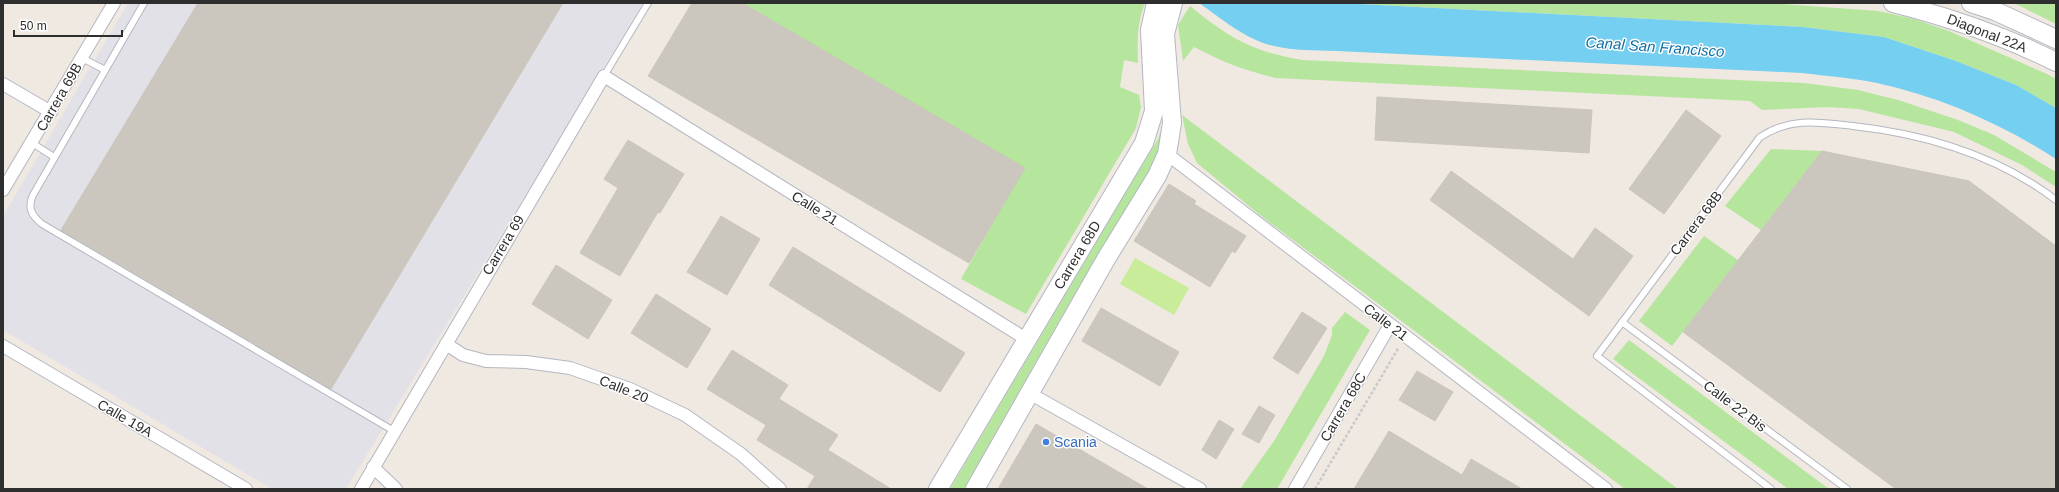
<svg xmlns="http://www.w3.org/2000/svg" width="2059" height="492" font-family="Arial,sans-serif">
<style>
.industrial{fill:#e3e1e8}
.green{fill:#b6e59e}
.pitch{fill:#c9ec9a}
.water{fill:#75cff0}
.building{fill:#cbc7bf;stroke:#cbc5ba}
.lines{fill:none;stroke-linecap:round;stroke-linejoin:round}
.lane-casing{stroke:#b4b7c1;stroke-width:8}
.street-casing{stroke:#b4b7c1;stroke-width:14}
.secondary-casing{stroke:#b4b7c1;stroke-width:20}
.path{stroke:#c9c9c9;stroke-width:2.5;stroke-dasharray:3 2;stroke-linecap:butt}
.lane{stroke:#fff;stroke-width:6}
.street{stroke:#fff;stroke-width:12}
.secondary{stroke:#fff;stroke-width:18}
.shop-dot{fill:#3f7fe0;stroke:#fff;stroke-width:1.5}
.labels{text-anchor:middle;stroke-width:3;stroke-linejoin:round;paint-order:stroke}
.street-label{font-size:14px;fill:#2e2e2e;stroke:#fff}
.shop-label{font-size:14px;fill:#366cbe;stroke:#fff;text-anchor:start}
.water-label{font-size:15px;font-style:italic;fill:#0d6fa3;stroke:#fff}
</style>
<rect width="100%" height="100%" fill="#efe9e1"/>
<polygon class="industrial" points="128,3 643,3 346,489 272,489 3,330 3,216"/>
<g class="green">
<path d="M742,3H1145C1137,23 1137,42 1138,63L1124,60L1120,87L1139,95L1141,107L1136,128L1026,314L961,279L1024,168Z"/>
<polygon points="1340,3 1768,3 1878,11 1914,19 1949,31 2047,74 2056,79 2056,108 2016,85 1956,61 1884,37 1803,27"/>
<polygon points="2014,3 2056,3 2056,24"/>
<path d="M1190,6C1229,38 1253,52 1303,60L1804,83L1858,90L1898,100L1958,120L1994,135L2056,172V187L2022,165L1954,132L1859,109L1828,107L1762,110L1750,101L1276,78C1246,71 1220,61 1194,47L1183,61L1178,25Z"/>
<polygon points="1182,115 1678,489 1625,489 1416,332 1261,216 1197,163 1188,144"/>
<polygon points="1165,118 1158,156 1061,318 964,489 950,489 1132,182 1158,139"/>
<polygon points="1771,149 1822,151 1761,230 1725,206"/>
<polygon points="1704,236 1738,260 1672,346 1639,321"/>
<polygon points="1345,312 1370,330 1277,489 1240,489 1274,441 1324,356 1332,335 1332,328"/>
<polygon points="1629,340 1829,489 1788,489 1613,359"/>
</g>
<polygon class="pitch" points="1135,258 1189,288 1174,315 1120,284"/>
<path class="water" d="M1199,3H1340L1803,27L1884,37L1956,61L2016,85L2056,108V159C2002,124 1941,97 1877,83C1853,78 1827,76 1802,73L1337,51C1316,50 1294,51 1274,46C1246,40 1222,19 1199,3Z"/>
<g class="building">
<polygon points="198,3 563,3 331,389 61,230"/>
<polygon points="692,3 742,3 1025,168 969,263 648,76"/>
<polygon points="1377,97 1592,110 1589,153 1375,140"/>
<polygon points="1686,110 1721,136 1664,214 1629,189"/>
<polygon points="628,140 684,174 660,213 658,212 620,276 580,253 618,188 604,179"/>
<polygon points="1822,151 1969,181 2056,246 2056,489 1896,489 1683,332"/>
<polygon points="1451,171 1573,259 1595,228 1633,256 1589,316 1430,200"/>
<polygon points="1169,184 1196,201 1194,204 1246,236 1235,253 1232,251 1210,287 1134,241"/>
<polygon points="721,216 760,239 727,295 687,272"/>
<polygon points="793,247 965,353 940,392 769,285"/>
<polygon points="556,265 612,300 588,339 532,304"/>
<polygon points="656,294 711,329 687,368 631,333"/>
<polygon points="1101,308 1179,352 1160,386 1082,341"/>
<polygon points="1302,312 1327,328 1298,374 1273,358"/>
<polygon points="732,350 788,385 779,399 838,435 828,450 891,489 807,489 815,476 757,440 766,425 707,389"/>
<polygon points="1417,371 1453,392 1435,421 1399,400"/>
<polygon points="1259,406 1275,415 1259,443 1242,434"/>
<polygon points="1219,420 1234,429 1216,459 1202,450"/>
<polygon points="1036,424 1098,460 1148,489 998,489"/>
<polygon points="1389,431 1462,475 1471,459 1522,489 1354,489"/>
</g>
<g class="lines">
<g class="lane-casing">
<g id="lane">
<path d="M144,3L33,195C27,208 32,216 42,224L394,431"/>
<polyline points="82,58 105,70"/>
<polyline points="604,76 648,3"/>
<polyline points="32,143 54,157"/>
<polyline points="1622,322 1847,489"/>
<path d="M1771,489L1597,356L1760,137C1791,117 1818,122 1853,126C1925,134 1998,156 2056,200"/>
</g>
</g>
<g class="street-casing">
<g id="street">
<polyline points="3,84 51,112"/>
<polyline points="1167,154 1606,489"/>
<polyline points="3,190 114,3"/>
<polyline points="446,344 463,355 486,361 526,362 570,368 630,389 685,415 741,454 780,489"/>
<polyline points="3,346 246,489"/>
<polyline points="1029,393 1200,489"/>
<polyline points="373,467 396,489"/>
<polyline points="361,489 604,76 1026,339"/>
<polyline points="1295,489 1390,325"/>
</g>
</g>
<g class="secondary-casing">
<g id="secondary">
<path d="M1893,3C1949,17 2004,36 2056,62"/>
<polyline points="1971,3 1995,11 2056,39"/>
<polyline points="938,489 1144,143 1154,111 1150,30 1156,3"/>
<polyline points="975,489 1106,259 1157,176 1167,154 1172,123 1165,34 1173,3"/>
</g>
</g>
<polyline class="path" points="1315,489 1399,347"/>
<use href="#lane" class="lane"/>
<use href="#street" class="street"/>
<use href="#secondary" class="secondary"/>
</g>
<circle class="shop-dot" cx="1046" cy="442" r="4"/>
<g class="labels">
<g class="street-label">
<text transform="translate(1987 33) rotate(21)" y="5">Diagonal 22A</text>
<text transform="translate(59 97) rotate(-60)" y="5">Carrera 69B</text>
<text transform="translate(815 208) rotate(32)" y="5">Calle 21</text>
<text transform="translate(1696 223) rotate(-53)" y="5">Carrera 68B</text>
<text transform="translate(503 245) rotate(-59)" y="5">Carrera 69</text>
<text transform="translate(1077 255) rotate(-59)" y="5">Carrera 68D</text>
<text transform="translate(1386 322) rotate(37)" y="5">Calle 21</text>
<text transform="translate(624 389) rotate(22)" y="5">Calle 20</text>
<text transform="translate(1735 406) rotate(37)" y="5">Calle 22 Bis</text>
<text transform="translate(1343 407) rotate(-60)" y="5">Carrera 68C</text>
<text transform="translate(125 418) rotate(30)" y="5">Calle 19A</text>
</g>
<g class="shop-label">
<text x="1054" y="447">Scania</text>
</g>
<g class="water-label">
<text transform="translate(1655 47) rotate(4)" y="5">Canal San Francisco</text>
</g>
</g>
<rect width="2059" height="492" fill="none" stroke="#2e2e2e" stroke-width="8"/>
<path d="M14 30v6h108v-6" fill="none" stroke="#2e2e2e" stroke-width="2"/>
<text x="20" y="30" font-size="12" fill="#2e2e2e" stroke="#ffffff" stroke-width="3" paint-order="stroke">50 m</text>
</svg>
